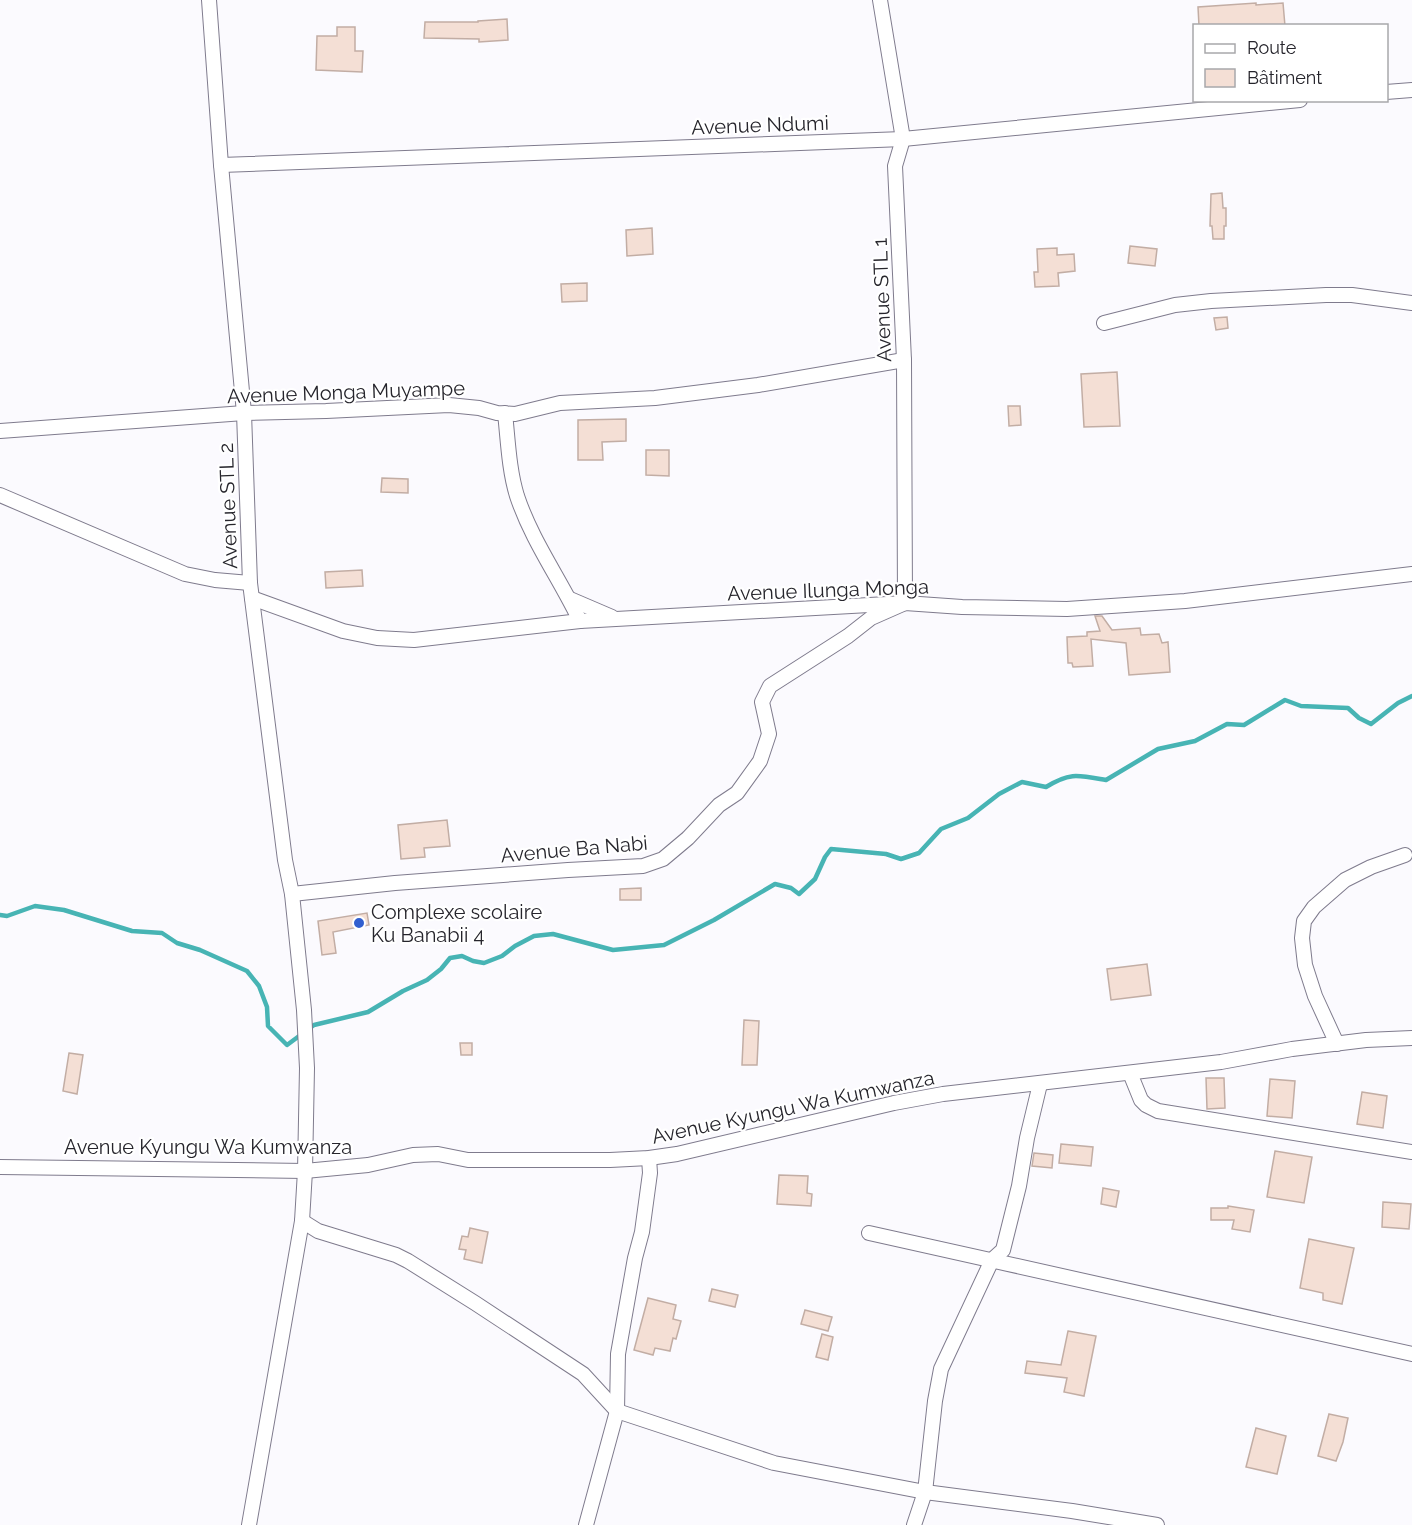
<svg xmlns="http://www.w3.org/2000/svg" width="1412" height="1525" font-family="Raleway,sans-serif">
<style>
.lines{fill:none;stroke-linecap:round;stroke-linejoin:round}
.stream{stroke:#47b4b4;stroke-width:4.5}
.building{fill:#f4dfd5;stroke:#c2ada4;stroke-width:1.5}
.minor-casing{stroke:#7f7b8d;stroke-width:16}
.minor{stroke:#fff;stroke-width:14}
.poi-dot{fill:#325fcf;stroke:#fff;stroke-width:2}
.labels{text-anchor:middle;stroke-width:4.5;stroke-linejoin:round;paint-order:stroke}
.street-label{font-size:20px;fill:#26252c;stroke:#fff}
.poi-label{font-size:20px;fill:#26252c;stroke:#fff;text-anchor:start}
</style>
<rect width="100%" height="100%" fill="#fbfafe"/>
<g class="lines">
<path class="stream" d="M0,915L7,916L35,906L64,910L132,931L162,933L177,943L200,950L247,971L259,986L267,1007L268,1026L287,1045L314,1025L368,1012L403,991L427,980L441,969L450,958L462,956L473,961L484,963L502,956L515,946L534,936L553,934L613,950L664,945L714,920L775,884L791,888L799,894L815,879L825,857L831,849L886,854L901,859L919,853L941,829L968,818L999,794L1022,782L1046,787C1070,772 1078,775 1106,780L1158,749L1195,741L1227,724L1244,725L1285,700L1301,706L1348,708L1359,718L1371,724L1398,703L1412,696"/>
</g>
<g class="building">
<polygon points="1256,3 1256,5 1283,3 1285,26 1199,26 1198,7"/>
<polygon points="507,19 508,40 479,42 479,39 424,38 425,22 478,22 478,21"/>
<polygon points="337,27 355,27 355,51 363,51 362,72 316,70 317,36 337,36"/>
<polygon points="1222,193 1223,208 1226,208 1226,226 1224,226 1224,239 1213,239 1212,226 1210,226 1211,194"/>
<polygon points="652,228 653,254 627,256 626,230"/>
<polygon points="1130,246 1157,249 1155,266 1128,263"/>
<polygon points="1057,248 1057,255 1074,254 1075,271 1058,273 1059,286 1035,287 1034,272 1038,272 1037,249"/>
<polygon points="587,283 587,301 562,302 561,284"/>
<polygon points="1227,317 1228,328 1216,330 1214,318"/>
<polygon points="1117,372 1120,426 1084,427 1081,374"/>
<polygon points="1008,406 1020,406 1021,425 1009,426"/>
<polygon points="626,419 626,441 602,442 603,460 578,460 578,420"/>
<polygon points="646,450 669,450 669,476 646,475"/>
<polygon points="382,478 408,479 408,493 381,492"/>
<polygon points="362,570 363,586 326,588 325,572"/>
<polygon points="1095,616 1102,616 1112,630 1140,628 1141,635 1159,634 1162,643 1168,642 1170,672 1129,675 1126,643 1091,639 1093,666 1073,667 1072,663 1068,663 1067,637 1087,636 1087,632 1100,631"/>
<polygon points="447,820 450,846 424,848 425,857 401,859 398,825"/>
<polygon points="641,888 641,900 620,900 620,889"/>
<polygon points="367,913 369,925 333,932 336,953 322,955 318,921"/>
<polygon points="1147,964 1151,995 1111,1000 1107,969"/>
<polygon points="744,1020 759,1021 757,1065 742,1065"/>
<polygon points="460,1043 472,1043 472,1055 461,1055"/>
<polygon points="69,1053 83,1055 77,1094 63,1091"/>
<polygon points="1206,1078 1224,1078 1225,1108 1207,1109"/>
<polygon points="1270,1079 1295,1081 1292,1118 1267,1116"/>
<polygon points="1362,1092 1387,1096 1383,1128 1357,1124"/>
<polygon points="1061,1144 1093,1147 1091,1166 1059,1163"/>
<polygon points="1275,1151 1312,1157 1304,1203 1267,1197"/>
<polygon points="1034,1153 1053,1155 1052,1168 1032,1166"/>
<polygon points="779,1175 808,1176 807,1193 812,1194 811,1206 777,1204"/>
<polygon points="1103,1188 1119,1191 1116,1207 1101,1204"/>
<polygon points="1383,1202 1411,1204 1409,1229 1382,1227"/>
<polygon points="1228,1206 1254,1210 1250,1232 1232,1229 1234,1220 1211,1220 1211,1208 1228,1208"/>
<polygon points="470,1228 488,1232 482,1263 464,1259 466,1250 459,1249 462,1236 468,1237"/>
<polygon points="1309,1239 1354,1248 1342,1304 1323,1300 1323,1293 1300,1288"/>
<polygon points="712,1289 738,1295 735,1307 709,1301"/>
<polygon points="648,1298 676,1305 673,1319 681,1321 676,1339 673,1338 670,1351 655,1348 653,1355 634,1350"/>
<polygon points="805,1310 832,1317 828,1331 801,1324"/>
<polygon points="1068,1331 1096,1336 1084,1396 1064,1392 1067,1378 1025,1373 1027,1361 1061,1365"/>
<polygon points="822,1334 833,1337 828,1360 816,1357"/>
<polygon points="1329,1414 1348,1418 1343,1442 1336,1461 1318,1456"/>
<polygon points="1256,1428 1286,1436 1277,1474 1246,1467"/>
</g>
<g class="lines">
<g class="minor-casing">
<g id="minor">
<polyline points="209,0 221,165 244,413 250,583 285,860 292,894 304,1010 307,1068 305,1171 302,1221 249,1525"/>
<polyline points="1386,92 1412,90"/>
<polyline points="221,165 903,139 1300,100"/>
<polyline points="1104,323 1175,305 1211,301 1326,295 1352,295 1412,303"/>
<path d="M505,413C508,441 509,470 517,496C532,541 560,579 580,621"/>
<polyline points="0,431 244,413 326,411 449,405 479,408 497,413 515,414 560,403 655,398 758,385 904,360"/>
<polyline points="0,495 185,574 215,580 250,583"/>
<polyline points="252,598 343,631 377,638 414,640 580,621 905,603 962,607 1067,609 1185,601 1412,574"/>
<polyline points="570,599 612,617"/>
<polyline points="292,894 395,883 568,870 643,866 663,859 688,838 719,805 737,793 760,761 769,734 762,702 770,686 848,636 871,618 905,603 904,360 895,166 903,139 880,0"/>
<polyline points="1337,1044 1315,996 1305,965 1302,938 1304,921 1314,907 1345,880 1371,867 1405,855"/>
<polyline points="1130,1073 1141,1100 1146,1105 1158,1111 1412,1152"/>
<polyline points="0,1167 305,1171 368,1165 413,1155 438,1154 468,1160 610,1160 649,1158 677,1154 894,1103 943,1094 1221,1062 1292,1049 1366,1040 1412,1038"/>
<polyline points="302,1221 318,1231 396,1255 408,1261 475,1303 583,1374 617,1411 774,1463 925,1492 1072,1511 1157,1525"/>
<polyline points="869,1233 1412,1354"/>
<polyline points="586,1525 617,1411 618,1354 635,1258 642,1232 650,1173 649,1158"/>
<polyline points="914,1525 925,1492 935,1401 941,1369 992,1260 1003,1250 1019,1186 1027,1138 1040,1084"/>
</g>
</g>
<use href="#minor" class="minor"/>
</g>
<circle class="poi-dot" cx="359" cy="923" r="6"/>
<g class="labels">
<g class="street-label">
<text transform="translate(760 125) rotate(-2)" y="7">Avenue Ndumi</text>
<text transform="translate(882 300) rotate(-92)" y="7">Avenue STL 1</text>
<text transform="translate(346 392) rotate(-2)" y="7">Avenue Monga Muyampe</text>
<text transform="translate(228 506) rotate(-92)" y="7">Avenue STL 2</text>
<text transform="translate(828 590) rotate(-2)" y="7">Avenue Ilunga Monga</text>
<text transform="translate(574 849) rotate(-5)" y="7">Avenue Ba Nabi</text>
<text transform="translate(793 1107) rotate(-12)" y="7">Avenue Kyungu Wa Kumwanza</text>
<text x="208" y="1154">Avenue Kyungu Wa Kumwanza</text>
</g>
<g class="poi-label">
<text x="371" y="919">Complexe scolaire<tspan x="371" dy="23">Ku Banabii 4</tspan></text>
</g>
</g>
<rect x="1193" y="24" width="195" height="78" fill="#ffffff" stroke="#a8a8ab" stroke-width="1.5"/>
<rect x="1205" y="44" width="30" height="9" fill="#ffffff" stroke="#a8a8ab" stroke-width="1.5"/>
<text x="1247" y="54" font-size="18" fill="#26252c">Route</text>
<rect x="1205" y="69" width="30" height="18" fill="#f4dfd5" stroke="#a8a8ab" stroke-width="1.5"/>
<text x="1247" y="84" font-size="18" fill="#26252c">Bâtiment</text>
</svg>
